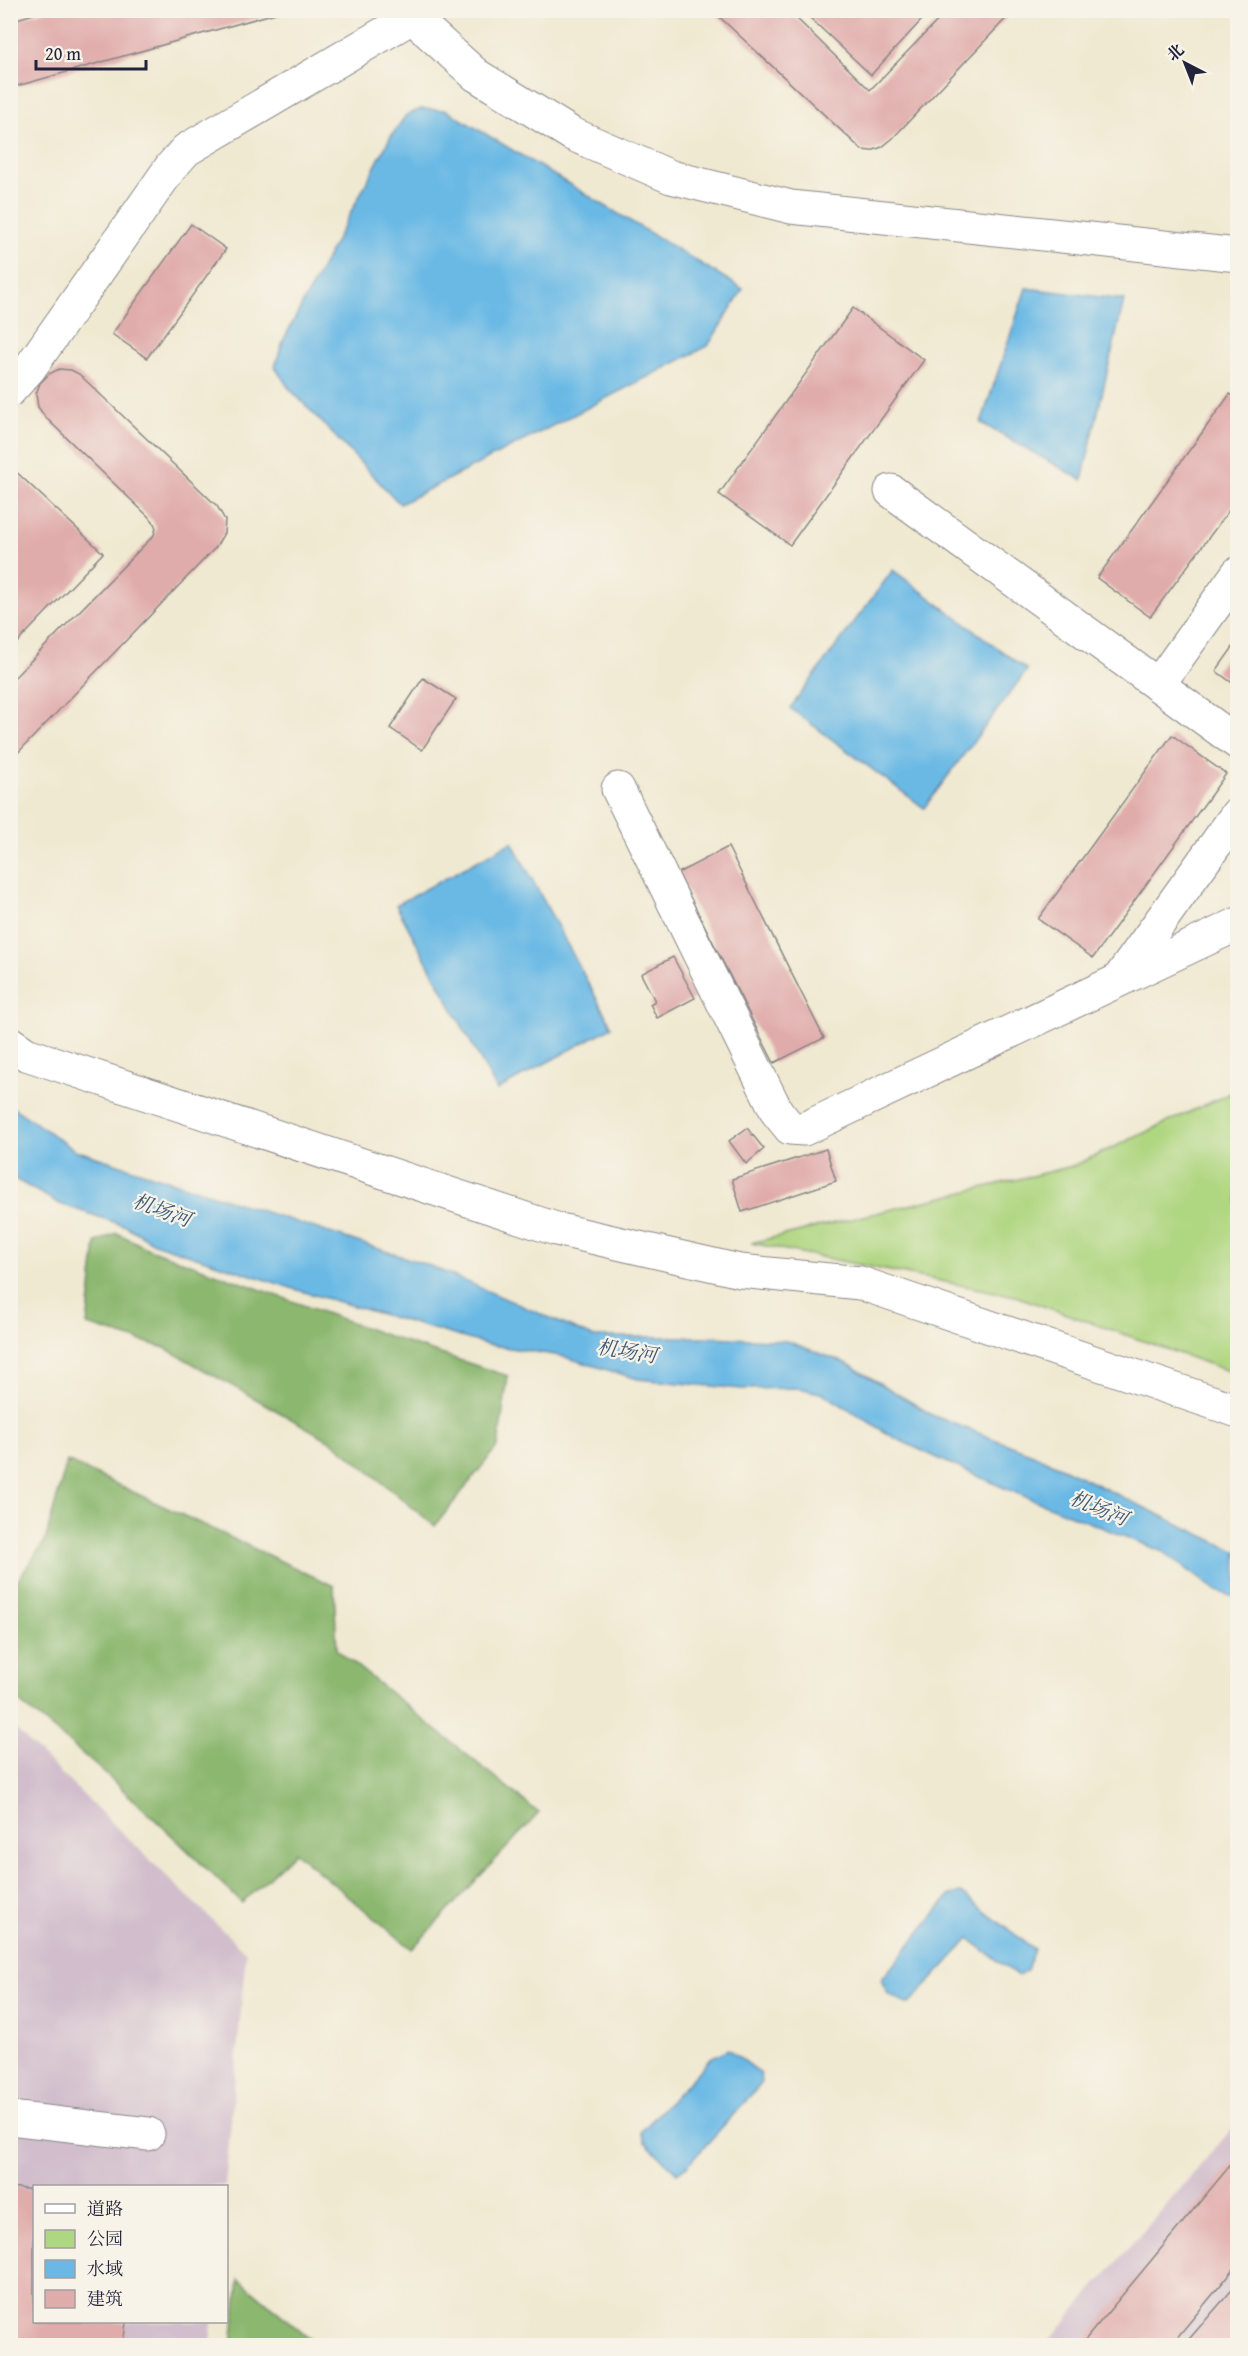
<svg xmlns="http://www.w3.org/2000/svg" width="1248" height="2356" font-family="'Gentium Book Plus','Noto Serif SC',serif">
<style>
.industrial{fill:#d1bdcc}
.green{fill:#afd680;stroke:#687c5e;stroke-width:1.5}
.forest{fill:#8bb76e;stroke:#566c54;stroke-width:1.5}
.water{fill:#6ab9e5;stroke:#466e90;stroke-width:1.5}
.building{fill:#e0acab}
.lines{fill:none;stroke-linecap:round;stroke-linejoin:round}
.minor-casing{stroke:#898686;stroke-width:35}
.minor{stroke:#fff;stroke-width:33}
.labels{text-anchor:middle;stroke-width:4.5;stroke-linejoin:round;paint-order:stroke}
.water-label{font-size:20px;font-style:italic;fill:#3b5776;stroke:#f7f3e8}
</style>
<rect width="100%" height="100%" fill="#f7f3e8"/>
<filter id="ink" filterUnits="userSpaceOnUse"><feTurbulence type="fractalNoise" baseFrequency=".0167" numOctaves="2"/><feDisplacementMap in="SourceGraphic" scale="12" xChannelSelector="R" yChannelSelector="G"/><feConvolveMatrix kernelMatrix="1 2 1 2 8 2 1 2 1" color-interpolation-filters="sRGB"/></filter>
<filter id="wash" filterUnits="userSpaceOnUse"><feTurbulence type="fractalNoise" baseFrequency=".008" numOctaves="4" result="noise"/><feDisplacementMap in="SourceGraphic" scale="24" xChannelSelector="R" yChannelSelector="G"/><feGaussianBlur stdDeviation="1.35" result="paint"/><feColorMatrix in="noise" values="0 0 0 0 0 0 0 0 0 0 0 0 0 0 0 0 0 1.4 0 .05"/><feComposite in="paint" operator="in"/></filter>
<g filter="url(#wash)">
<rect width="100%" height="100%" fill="#f0e9d2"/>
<g class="industrial">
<polygon points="10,1724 246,1953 225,2186 34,2186 34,2322 212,2322 210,2345 11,2345"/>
<polygon points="1237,2123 1237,2345 1045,2345"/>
</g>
<polygon class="green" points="1237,1090 1237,1374 1015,1296 751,1243 1073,1166"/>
<g class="forest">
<polygon points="117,1233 149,1249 413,1345 508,1376 498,1446 435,1526 334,1443 165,1348 87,1325 96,1242"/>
<path d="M67,1461L334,1586L337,1650L539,1813L412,1949L295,1852L242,1903C168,1831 93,1758 11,1696V1590L45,1541Z"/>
<polygon points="239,2279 317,2345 232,2345"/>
</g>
<g class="water">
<polygon points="421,109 446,110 743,289 708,346 400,504 288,387 275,367 283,341 390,138 406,115"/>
<polygon points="1026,288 1124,300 1082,480 981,423"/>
<polygon points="893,570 1027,670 924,808 790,708"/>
<polygon points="512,842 612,1027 497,1090 396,905"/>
<polygon points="11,1106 75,1150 428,1265 593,1337 714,1337 787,1341 848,1364 934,1416 1033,1454 1237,1552 1237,1598 1217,1591 1163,1552 1009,1490 944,1461 895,1438 824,1394 799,1388 742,1389 638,1379 561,1356 485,1344 294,1289 154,1243 126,1226 60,1204 11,1177"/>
<polygon points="961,1893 1034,1949 1027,1970 1018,1976 969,1939 909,2004 888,1994 881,1980 950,1895"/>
<polygon points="729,2049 760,2073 761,2084 687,2166 677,2173 645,2142 641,2132 712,2057"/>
</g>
<g id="blocks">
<g class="building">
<polygon points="47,10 283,10 283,11 10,88 10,21"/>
<polygon points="712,10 788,10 870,90 948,10 1014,10 892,139 882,147 871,151 862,150"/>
<polygon points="810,10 931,10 871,75 806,14"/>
<polygon points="191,224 226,249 147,358 112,334"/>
<polygon points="853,308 924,360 790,545 719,494"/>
<polygon points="59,369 71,370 79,374 217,506 225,520 224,533 216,547 10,761 10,682 154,535 156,528 153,521 45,417 38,407 36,394 40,383 49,374"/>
<polygon points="1230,394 1238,399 1238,498 1150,617 1097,578"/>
<polygon points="10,466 103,553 10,650"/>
<polygon points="1238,640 1238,687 1216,671"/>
<polygon points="423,678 456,699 422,750 390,728"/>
<polygon points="1172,735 1226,774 1093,958 1038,919"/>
<polygon points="728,847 824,1038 774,1063 678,873"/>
<polygon points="673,957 695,998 657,1018 650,1004 655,1001 641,974"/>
<polygon points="747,1128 764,1149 746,1164 729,1141"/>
<polygon points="826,1149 836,1181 742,1212 732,1179"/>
<polygon points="1233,2162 1238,2166 1238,2264 1170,2346 1080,2346"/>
<polygon points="10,2187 34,2190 34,2322 126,2322 123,2346 10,2346"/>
<polygon points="1238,2283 1238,2346 1183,2346"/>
</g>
</g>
</g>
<g filter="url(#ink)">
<use href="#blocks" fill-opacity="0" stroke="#898686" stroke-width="1.5"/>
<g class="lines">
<g class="minor-casing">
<g id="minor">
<polyline points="417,10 424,28 476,75 572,134 671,177 791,207 1238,255"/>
<polyline points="10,390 29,369 171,167 186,150 424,10"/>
<polyline points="891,491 1238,743"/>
<polyline points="1158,685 1238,573"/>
<polyline points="618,789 777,1112 790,1128 804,1129 1238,924"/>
<polyline points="1119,979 1238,813"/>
<polyline points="10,1043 26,1054 556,1229 740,1271 860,1283 1238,1411"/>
<polyline points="10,2118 148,2134"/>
</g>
</g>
<use href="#minor" class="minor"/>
</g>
</g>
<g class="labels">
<g class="water-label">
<text transform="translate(162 1210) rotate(20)" y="7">机场河</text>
<text transform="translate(627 1351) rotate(9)" y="7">机场河</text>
<text transform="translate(1099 1508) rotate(22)" y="7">机场河</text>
</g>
</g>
<rect width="1248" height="2356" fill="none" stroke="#f7f3e8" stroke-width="36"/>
<rect x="33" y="2185" width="195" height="138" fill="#f7f3e8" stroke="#a29fa3" stroke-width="1.5"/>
<rect x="45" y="2204" width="30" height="9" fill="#ffffff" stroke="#a29fa3" stroke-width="1.5"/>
<text x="87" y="2215" font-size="18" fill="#22223b">道路</text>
<rect x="45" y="2230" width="30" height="18" fill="#afd680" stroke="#a29fa3" stroke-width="1.5"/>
<text x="87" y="2245" font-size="18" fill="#22223b">公园</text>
<rect x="45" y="2260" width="30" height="18" fill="#6ab9e5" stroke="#a29fa3" stroke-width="1.5"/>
<text x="87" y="2275" font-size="18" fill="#22223b">水域</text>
<rect x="45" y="2290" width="30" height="18" fill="#e0acab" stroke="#a29fa3" stroke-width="1.5"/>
<text x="87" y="2305" font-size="18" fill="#22223b">建筑</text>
<g transform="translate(1185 63) rotate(318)" stroke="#f7f3e8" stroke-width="4.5" paint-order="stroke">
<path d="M0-4.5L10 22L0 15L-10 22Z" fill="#22223b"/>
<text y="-9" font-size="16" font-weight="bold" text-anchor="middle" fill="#22223b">北</text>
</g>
<path d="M36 60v9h110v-9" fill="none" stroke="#22223b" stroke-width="3"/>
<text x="45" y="60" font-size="18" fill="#22223b" stroke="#f7f3e8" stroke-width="4.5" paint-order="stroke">20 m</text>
</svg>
